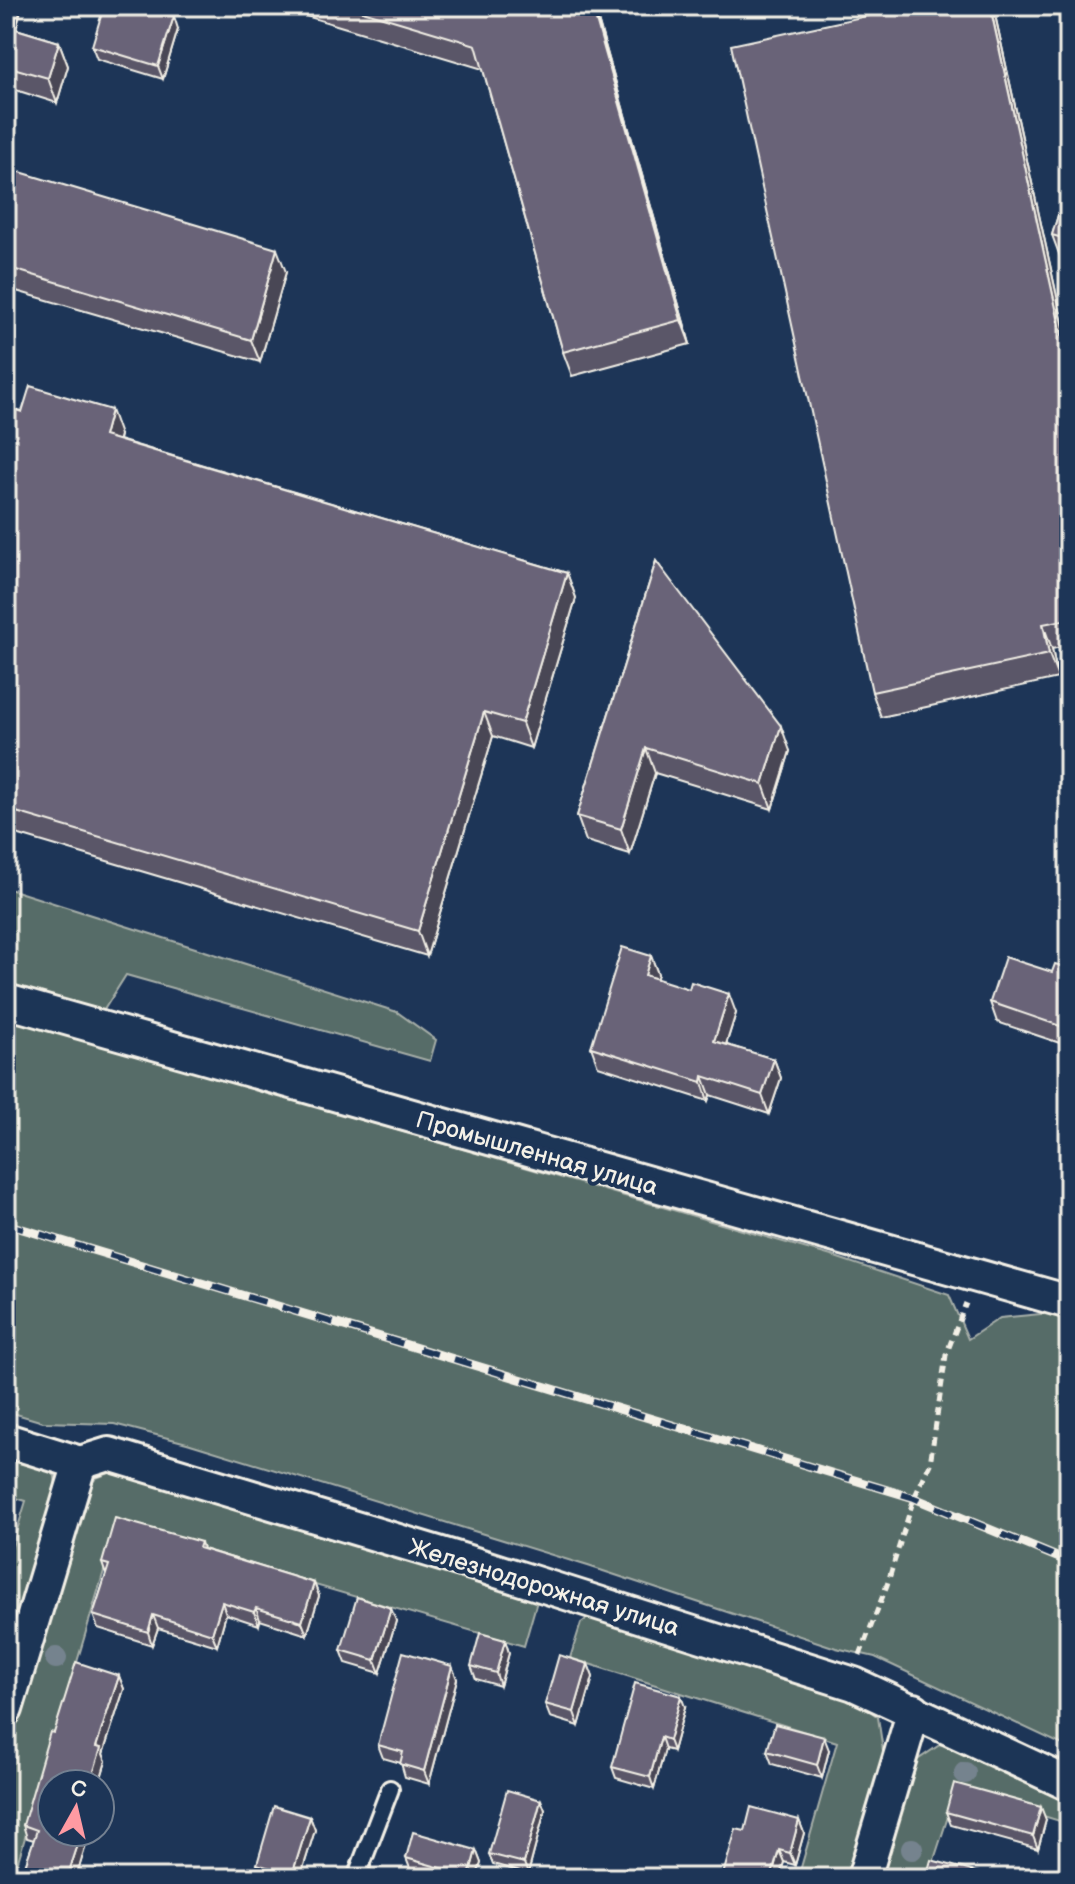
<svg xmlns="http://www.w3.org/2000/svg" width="1075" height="1884" font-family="'Balsamiq Sans',sans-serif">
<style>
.green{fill:#576c67;stroke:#a6aea8;stroke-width:2}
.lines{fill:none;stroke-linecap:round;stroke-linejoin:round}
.lane-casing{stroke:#f4f1e8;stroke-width:22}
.street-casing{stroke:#f4f1e8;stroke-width:38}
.path{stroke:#f4f1e8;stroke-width:5;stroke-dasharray:8 6;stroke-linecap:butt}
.lane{stroke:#1d3557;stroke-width:16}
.street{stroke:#1d3557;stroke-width:32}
.rail-casing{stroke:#f4f1e8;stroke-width:9}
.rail{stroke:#1d3557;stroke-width:6;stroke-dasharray:18;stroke-linecap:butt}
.tree{fill:#75838e}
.wall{fill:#5a5667;stroke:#f4f1e8;stroke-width:2}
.shaded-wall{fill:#4a4654;stroke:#f4f1e8;stroke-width:2}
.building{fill:#696478;stroke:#f4f1e8;stroke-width:2}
.labels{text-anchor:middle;stroke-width:8;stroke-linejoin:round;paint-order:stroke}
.street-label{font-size:24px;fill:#f4f1e8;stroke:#1d3557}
</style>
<rect width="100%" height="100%" fill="#1d3557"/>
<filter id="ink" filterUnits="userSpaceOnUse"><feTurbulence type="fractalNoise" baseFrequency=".0125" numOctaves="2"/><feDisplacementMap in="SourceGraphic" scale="16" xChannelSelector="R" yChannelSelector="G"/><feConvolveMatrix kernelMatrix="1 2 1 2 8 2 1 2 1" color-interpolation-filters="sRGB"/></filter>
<g filter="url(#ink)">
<g class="green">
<polygon points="6,888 397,1012 436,1040 430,1061 126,975 85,1040 835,1257 949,1295 968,1339 1000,1318 1051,1313 1069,1317 1069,1748 875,1657 836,1648 588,1566 187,1443 114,1424 43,1422 6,1411"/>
<polygon points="6,1455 47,1468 55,1476 56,1489 6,1662 6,1566 26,1501 6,1495"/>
<polygon points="112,1472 530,1592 537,1601 524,1646 117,1527 13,1878 6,1878 6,1750 83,1494 96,1478"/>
<polygon points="589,1617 858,1702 878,1717 884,1757 849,1878 798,1878 837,1742 570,1658 581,1623"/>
<polygon points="941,1744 968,1745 1069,1796 1069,1824 957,1789 928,1878 877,1878 916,1761"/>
</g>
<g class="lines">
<g class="lane-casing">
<polyline id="lane" points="356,1878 390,1789"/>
</g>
<g class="street-casing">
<g id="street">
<polyline points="6,1001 1069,1302"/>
<polyline points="6,1440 80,1463 109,1454 478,1565 854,1684 1069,1784"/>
<polyline points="6,1709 80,1463"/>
<polyline points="864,1878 914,1710"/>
</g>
</g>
<polyline class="path" points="860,1655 887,1585 914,1498 930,1464 946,1355 966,1303"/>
<use href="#lane" class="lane"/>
<use href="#street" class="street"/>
<g class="rail-casing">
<polyline id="rail" points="6,1224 914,1498 1069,1562"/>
</g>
<use href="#rail" class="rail"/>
</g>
<g class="tree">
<circle cx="56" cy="1658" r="11"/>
<circle cx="965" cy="1773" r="11"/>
<circle cx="912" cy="1849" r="11"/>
</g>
<g class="wall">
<polygon points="6,6 22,6 16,29 59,42 68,66 57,103 6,87"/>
<polygon points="273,6 594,6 690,344 572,376 563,352 483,69"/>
<polygon points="995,15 1069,351 1069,645 1052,649 1058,678 881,717 872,692"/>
<polygon points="178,29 163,79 97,59 92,46"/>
<polygon points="1069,179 1069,262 1061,259 1052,235"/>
<polygon points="6,180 286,272 260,362 6,288"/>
<polygon points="6,407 120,435 119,440 567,573 576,598 531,748 493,736 427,956 6,831"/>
<polygon points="656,561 790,751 772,809 655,773 630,854 586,841 577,816"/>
<polygon points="651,956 658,974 656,979 736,1013 726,1045 774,1059 781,1078 769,1114 710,1095 708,1101 598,1066 591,1047"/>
<polygon points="1069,968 1069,1046 997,1022 990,1002 1052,972"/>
<polygon points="201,1542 203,1549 314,1583 319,1596 307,1635 260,1620 259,1625 226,1614 217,1646 158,1628 152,1645 98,1628 93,1615 106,1575 102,1563"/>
<polygon points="396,1621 380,1673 346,1663 341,1650"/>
<polygon points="505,1640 509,1653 500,1686 476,1679 471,1666"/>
<polygon points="588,1664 593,1677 579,1726 550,1717 545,1704"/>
<polygon points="452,1666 457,1679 429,1784 405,1777 401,1763 383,1758 378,1745"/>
<polygon points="119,1676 124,1689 103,1754 106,1761 99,1784 52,1784 52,1832 90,1832 76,1877 21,1878 34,1840 27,1838 23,1825"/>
<polygon points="685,1707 673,1751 665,1749 654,1789 616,1778 612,1767"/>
<polygon points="829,1750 822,1778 772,1764 767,1751"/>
<polygon points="541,1800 545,1810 528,1874 493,1864 489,1854"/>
<polygon points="946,1812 1046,1820 1038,1849 951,1825"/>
<polygon points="310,1817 315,1830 300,1878 261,1877 257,1864"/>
<polygon points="799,1820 804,1833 795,1865 784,1862 779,1878 722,1878"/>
<polygon points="476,1850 481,1863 476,1878 435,1878 411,1871 406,1858"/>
</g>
<g class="shaded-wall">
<polygon points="6,6 22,6 10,49 6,39"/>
<polygon points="592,6 594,6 690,344 681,320"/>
<polygon points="990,6 992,6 995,15 1069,351 1069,368"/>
<polygon points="174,16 178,29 163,79 158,66"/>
<polygon points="59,42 68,66 57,103 48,78"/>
<polygon points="277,249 286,272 260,362 251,340"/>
<polygon points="111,410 120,435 113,460 104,436"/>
<polygon points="567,573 576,598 531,748 522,723"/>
<polygon points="1043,624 1052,649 1058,678 1049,654"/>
<polygon points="484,712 493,736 427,956 418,931"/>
<polygon points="781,726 790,751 772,809 763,784"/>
<polygon points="646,748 655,773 630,854 621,829"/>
<polygon points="651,956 658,974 651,994 645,975"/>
<polygon points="729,994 736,1013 721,1060 714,1041"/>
<polygon points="774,1059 781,1078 769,1114 762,1095"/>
<polygon points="703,1076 710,1095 708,1101 702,1082"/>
<polygon points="6,1496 10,1507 6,1520"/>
<polygon points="314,1583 319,1596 307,1635 302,1622"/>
<polygon points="222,1602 226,1614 217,1646 212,1634"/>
<polygon points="256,1608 260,1620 259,1625 254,1612"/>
<polygon points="391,1608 396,1621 380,1673 375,1660"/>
<polygon points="153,1615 158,1628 152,1645 148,1632"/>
<polygon points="505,1640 509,1653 500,1686 496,1673"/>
<polygon points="588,1664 593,1677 579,1726 574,1712"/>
<polygon points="452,1666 457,1679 429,1784 424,1771"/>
<polygon points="119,1676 124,1689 103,1754 106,1761 99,1784 90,1784 96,1747"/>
<polygon points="681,1696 685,1707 673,1751 669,1740"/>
<polygon points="661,1737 665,1749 654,1789 650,1777"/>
<polygon points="824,1737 829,1750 822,1778 817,1765"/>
<polygon points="541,1800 545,1810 528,1874 524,1863"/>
<polygon points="1041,1807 1046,1820 1038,1849 1033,1836"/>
<polygon points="310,1817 315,1830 300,1878 293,1878 292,1875"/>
<polygon points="799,1820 804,1833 795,1865 790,1853"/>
<polygon points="82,1832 90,1832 76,1878 68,1875"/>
<polygon points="476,1850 481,1863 476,1878 469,1878 469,1876"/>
<polygon points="779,1850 784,1862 779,1878 771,1878"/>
</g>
<g class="building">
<polygon points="104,6 142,6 174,16 158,66 92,46"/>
<polygon points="346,6 592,6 681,320 563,352 476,45"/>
<polygon points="913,6 990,6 1069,368 1069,619 1043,624 1049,654 872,692 731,45"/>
<polygon points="6,26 59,42 48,78 6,66"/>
<polygon points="10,169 277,249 251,340 6,267 6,180 7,180"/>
<polygon points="1069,179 1069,240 1052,235"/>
<polygon points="30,386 111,410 104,436 567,573 522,723 484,712 418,931 6,809 6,407 22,412"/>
<polygon points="656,561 781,726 763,784 646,748 621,829 577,816"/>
<polygon points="622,947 651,956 645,975 689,989 691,982 729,994 714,1041 774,1059 762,1095 703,1076 702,1082 591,1047"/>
<polygon points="1005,957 1052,972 1055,964 1069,968 1069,1029 990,1002"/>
<polygon points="115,1518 201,1542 199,1548 314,1583 302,1622 256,1608 254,1612 222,1602 212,1634 153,1615 148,1632 93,1615 109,1565 102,1563"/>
<polygon points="357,1597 391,1608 375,1660 341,1650"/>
<polygon points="480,1633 505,1640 496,1673 471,1666"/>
<polygon points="403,1652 452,1666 424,1771 400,1764 403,1752 378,1745"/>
<polygon points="559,1655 588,1664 574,1712 545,1704"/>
<polygon points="76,1662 119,1676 96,1747 101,1748 90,1784 52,1784 52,1832 82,1832 68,1875 79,1878 21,1878 37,1830 23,1825 50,1732 54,1733"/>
<polygon points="635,1683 681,1696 669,1740 661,1737 650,1777 612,1767"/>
<polygon points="775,1724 824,1737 817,1765 767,1751"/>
<polygon points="954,1783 1041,1807 1033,1836 946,1812"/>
<polygon points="507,1790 541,1800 524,1863 489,1854"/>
<polygon points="274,1806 310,1817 292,1875 257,1864"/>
<polygon points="751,1807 799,1820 790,1853 779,1850 771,1878 722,1878 736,1829 745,1831"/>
<polygon points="413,1832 476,1850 469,1876 406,1858"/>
<polygon points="931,1860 987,1875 986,1878 926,1878"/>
</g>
</g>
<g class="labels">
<g class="street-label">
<text transform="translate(537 1153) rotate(16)" y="8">Промышленная улица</text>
<text transform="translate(544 1587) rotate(17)" y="8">Железнодорожная улица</text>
</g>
</g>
<rect width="1075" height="1884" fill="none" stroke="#1d3557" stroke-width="32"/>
<rect x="16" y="16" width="1043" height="1852" fill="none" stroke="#f4f1e8" stroke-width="3" filter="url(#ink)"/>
<g transform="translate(76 1808) rotate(8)"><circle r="38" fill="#1d3557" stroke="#738091" stroke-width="2"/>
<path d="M0-6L14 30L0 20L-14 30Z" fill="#ff9aa2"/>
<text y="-12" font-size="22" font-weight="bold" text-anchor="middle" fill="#f4f1e8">С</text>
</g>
</svg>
